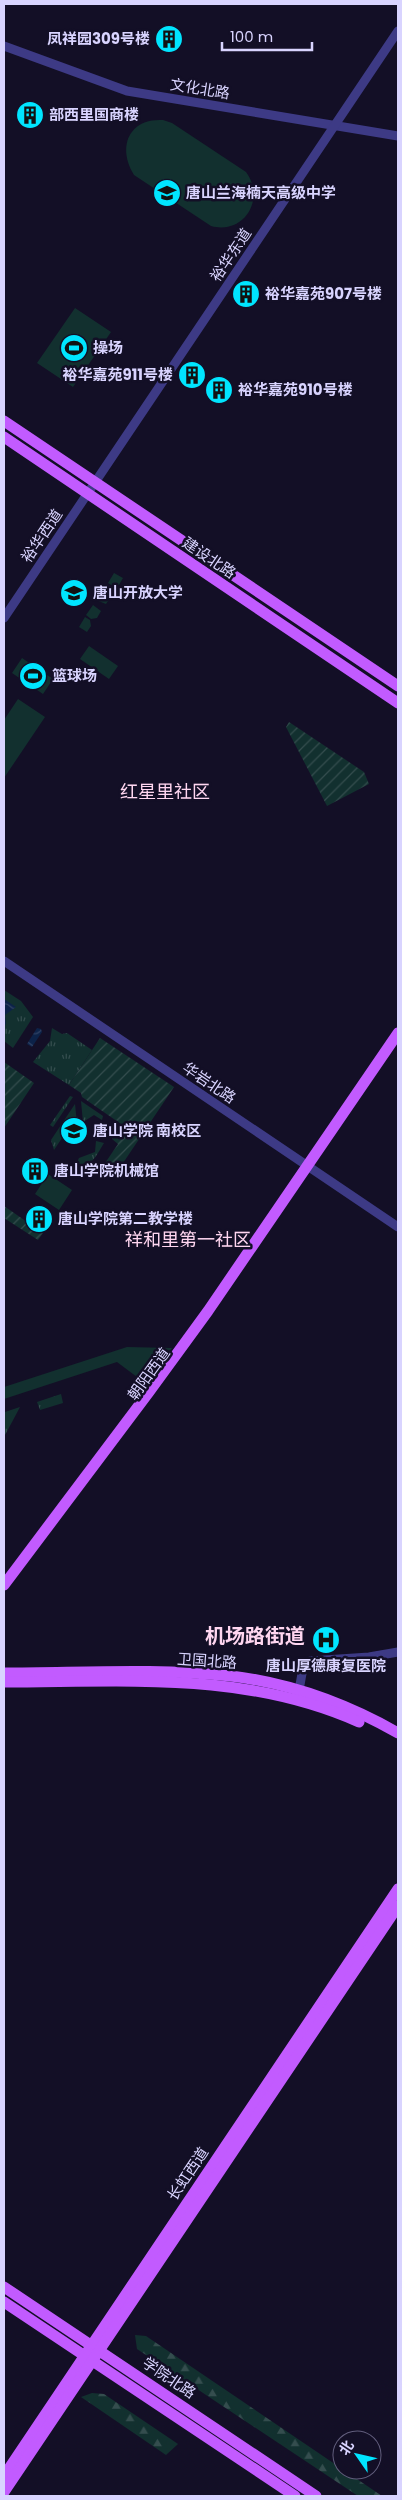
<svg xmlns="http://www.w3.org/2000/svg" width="402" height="2500" font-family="Poppins,'Noto Sans SC',sans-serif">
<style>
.grass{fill:url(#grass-tufts)}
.forest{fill:url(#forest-firs)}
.park{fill:#12302f}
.garden{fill:url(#garden-furrows)}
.water{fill:url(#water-waves)}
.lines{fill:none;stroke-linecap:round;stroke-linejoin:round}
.minor{stroke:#3d3a85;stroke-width:9}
.major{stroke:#c25bff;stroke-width:11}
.labels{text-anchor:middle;stroke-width:5;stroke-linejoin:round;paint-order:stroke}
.poi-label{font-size:15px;font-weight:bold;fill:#d9d4ff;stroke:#130f26;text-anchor:start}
.street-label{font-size:15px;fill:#d9d4ff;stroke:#130f26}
.quarter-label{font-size:18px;fill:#ffd6f0;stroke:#130f26}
.district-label{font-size:20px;font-weight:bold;fill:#ffd6f0;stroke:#130f26}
</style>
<defs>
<pattern id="grass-tufts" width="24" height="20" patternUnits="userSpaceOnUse" patternTransform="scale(1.25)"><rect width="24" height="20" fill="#12302f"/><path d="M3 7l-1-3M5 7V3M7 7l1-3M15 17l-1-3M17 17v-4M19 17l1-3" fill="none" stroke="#344d4e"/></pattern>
<pattern id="forest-firs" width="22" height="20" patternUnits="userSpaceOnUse" patternTransform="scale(1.25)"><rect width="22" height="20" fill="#12302f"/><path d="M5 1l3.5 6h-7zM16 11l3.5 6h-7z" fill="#344d4e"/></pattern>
<pattern id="garden-furrows" width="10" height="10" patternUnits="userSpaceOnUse" patternTransform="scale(1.25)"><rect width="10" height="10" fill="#12302f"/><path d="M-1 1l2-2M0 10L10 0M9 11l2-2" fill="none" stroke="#344d4e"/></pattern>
<pattern id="water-waves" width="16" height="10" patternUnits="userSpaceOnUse" patternTransform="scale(1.25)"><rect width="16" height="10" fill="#0c2248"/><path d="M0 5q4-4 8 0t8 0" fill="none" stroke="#2f4163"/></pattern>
</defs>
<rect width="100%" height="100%" fill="#130f26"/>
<g class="grass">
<polygon points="4,990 21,1001 33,1017 13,1048 4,1041"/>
<polygon points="52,1028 62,1034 67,1033 92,1050 69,1085 33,1062 50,1041"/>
<polygon points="70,1096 73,1097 53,1127 50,1125"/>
<polygon points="81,1101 103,1116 102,1120 94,1115 83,1122"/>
<polygon points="75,1104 77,1124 68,1129 54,1150 51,1140"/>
<path d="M96,1141L104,1143C97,1154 91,1170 76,1164L79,1158L95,1152Z"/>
<polygon points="61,1394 63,1403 40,1410 37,1402"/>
<polygon points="20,1407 4,1437 5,1412"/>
</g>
<g class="forest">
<polygon points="135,2335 146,2336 382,2496 358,2496 137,2349"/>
<polygon points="92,2393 104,2394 178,2444 166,2455 81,2397"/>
</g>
<g class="park">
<path d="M163,120L172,123L246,172C266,199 244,235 211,226L134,175C117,148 128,118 163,120Z"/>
<polygon points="75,308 111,332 73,387 37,363"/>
<polygon points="114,573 123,578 119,585 113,586 108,583"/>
<polygon points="107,584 112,587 113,593 106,604 96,600"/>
<polygon points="93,605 101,611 97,618 91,619 86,615"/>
<polygon points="85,617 90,620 91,626 87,632 79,627"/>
<polygon points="89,646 118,666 109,679 80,659"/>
<polygon points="22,658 53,679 43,694 12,673"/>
<polygon points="18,699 45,717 4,778 4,720"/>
<polygon points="48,1174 72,1190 59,1210 35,1194"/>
<polygon points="127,1347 172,1348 145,1383 117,1362 4,1399 4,1387"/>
</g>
<g class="garden">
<polygon points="289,722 364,772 369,784 327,806 286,727"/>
<polygon points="100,1038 174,1087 115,1175 99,1172 118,1144 112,1139 121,1124 82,1097 81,1093 69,1085"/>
<polygon points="4,1062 34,1083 4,1128"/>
<polygon points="4,1206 43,1233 38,1240 4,1218"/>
</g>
<g class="water">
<polygon points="4,999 16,1007 5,1015 6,1024 4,1026"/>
<polygon points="37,1028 41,1029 42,1032 32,1047 27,1044"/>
</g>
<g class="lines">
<g class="minor">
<polyline points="4,46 127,91 398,136"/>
<polyline points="4,618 398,31"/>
<polyline points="4,961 398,1227"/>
<polyline points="298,1696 303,1668 310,1661 369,1657 398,1652"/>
</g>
<g class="major">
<polyline points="4,421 398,686"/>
<polyline points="4,437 398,703"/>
<polyline points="4,1585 149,1392 208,1311 398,1033"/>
<path d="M4,1673C79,1673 156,1668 231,1676C289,1683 347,1704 398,1733"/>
<path d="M4,1682C126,1682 245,1671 359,1722"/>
<polyline points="4,2287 316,2496"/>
<polyline points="4,2302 295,2496"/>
<polyline points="4,2476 398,1889"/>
<polyline points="4,2492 398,1906"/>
</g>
</g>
<defs>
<g id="building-disc" transform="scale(1.4375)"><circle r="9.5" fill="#00e5ff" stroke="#130f26"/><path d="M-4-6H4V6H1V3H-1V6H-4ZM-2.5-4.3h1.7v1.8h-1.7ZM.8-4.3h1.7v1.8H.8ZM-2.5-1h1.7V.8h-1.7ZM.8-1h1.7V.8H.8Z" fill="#111"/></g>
<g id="school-disc" transform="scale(1.4375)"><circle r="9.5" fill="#00e5ff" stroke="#130f26"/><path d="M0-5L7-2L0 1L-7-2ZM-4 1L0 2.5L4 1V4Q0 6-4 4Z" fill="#111"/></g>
<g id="stadium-disc" transform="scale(1.4375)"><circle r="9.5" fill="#00e5ff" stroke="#130f26"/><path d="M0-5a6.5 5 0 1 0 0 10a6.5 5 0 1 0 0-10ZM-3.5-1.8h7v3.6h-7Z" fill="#111"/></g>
<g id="university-disc" transform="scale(1.4375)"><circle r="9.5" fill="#00e5ff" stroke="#130f26"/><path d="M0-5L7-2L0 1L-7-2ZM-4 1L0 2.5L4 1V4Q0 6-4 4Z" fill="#111"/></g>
<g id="hospital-disc" transform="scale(1.4375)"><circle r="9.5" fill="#00e5ff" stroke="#130f26"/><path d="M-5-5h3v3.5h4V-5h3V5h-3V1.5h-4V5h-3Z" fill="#111"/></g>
</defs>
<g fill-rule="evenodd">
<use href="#building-disc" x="169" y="39"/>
<use href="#building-disc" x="30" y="115"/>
<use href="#school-disc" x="167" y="193"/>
<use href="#building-disc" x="246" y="294"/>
<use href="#stadium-disc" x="74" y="348"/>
<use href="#building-disc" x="192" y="375"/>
<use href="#building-disc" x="219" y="390"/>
<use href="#university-disc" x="74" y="593"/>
<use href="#stadium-disc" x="33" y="676"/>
<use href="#university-disc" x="74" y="1131"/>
<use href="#building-disc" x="35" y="1171"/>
<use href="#building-disc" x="39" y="1219"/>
<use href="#hospital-disc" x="326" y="1640"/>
</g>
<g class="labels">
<g class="poi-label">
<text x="150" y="44" text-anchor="end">凤祥园309号楼</text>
<text x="49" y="120">部西里国商楼</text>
<text x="186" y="198">唐山兰海楠天高级中学</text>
<text x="265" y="299">裕华嘉苑907号楼</text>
<text x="93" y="353">操场</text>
<text x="173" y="380" text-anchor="end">裕华嘉苑911号楼</text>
<text x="238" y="395">裕华嘉苑910号楼</text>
<text x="93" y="598">唐山开放大学</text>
<text x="52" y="681">篮球场</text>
<text x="93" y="1136">唐山学院 南校区</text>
<text x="54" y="1176">唐山学院机械馆</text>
<text x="58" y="1224">唐山学院第二教学楼</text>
<text x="326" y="1671" text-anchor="middle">唐山厚德康复医院</text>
</g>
<g class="street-label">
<text transform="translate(200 89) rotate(9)" y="5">文化北路</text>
<text transform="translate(231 255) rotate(-56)" y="5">裕华东道</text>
<text transform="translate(42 536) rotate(-56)" y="5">裕华西道</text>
<text transform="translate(209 558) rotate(34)" y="5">建设北路</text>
<text transform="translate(209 1083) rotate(34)" y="5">华岩北路</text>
<text transform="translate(149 1374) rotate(-54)" y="5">朝阳西道</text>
<text transform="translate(207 1661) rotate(4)" y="5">卫国北路</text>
<text transform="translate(188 2174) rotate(-56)" y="5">长虹西道</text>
<text transform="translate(169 2378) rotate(34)" y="5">学院北路</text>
</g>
<g class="quarter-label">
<text x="165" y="798">红星里社区</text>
<text x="188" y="1246">祥和里第一社区</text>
</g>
<g class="district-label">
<text x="255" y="1643">机场路街道</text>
</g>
</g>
<rect width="402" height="2500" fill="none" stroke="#d9d4ff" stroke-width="10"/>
<g transform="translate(357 2455) rotate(304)"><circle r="24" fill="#130f26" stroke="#625e7d"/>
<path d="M0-4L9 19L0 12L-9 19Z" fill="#00e5ff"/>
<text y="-8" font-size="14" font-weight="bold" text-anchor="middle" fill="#d9d4ff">北</text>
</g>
<path d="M222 42v8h90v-8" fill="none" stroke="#d9d4ff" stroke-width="2.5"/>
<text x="230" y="42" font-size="15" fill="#d9d4ff" stroke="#130f26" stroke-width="4" paint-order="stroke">100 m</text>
</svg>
